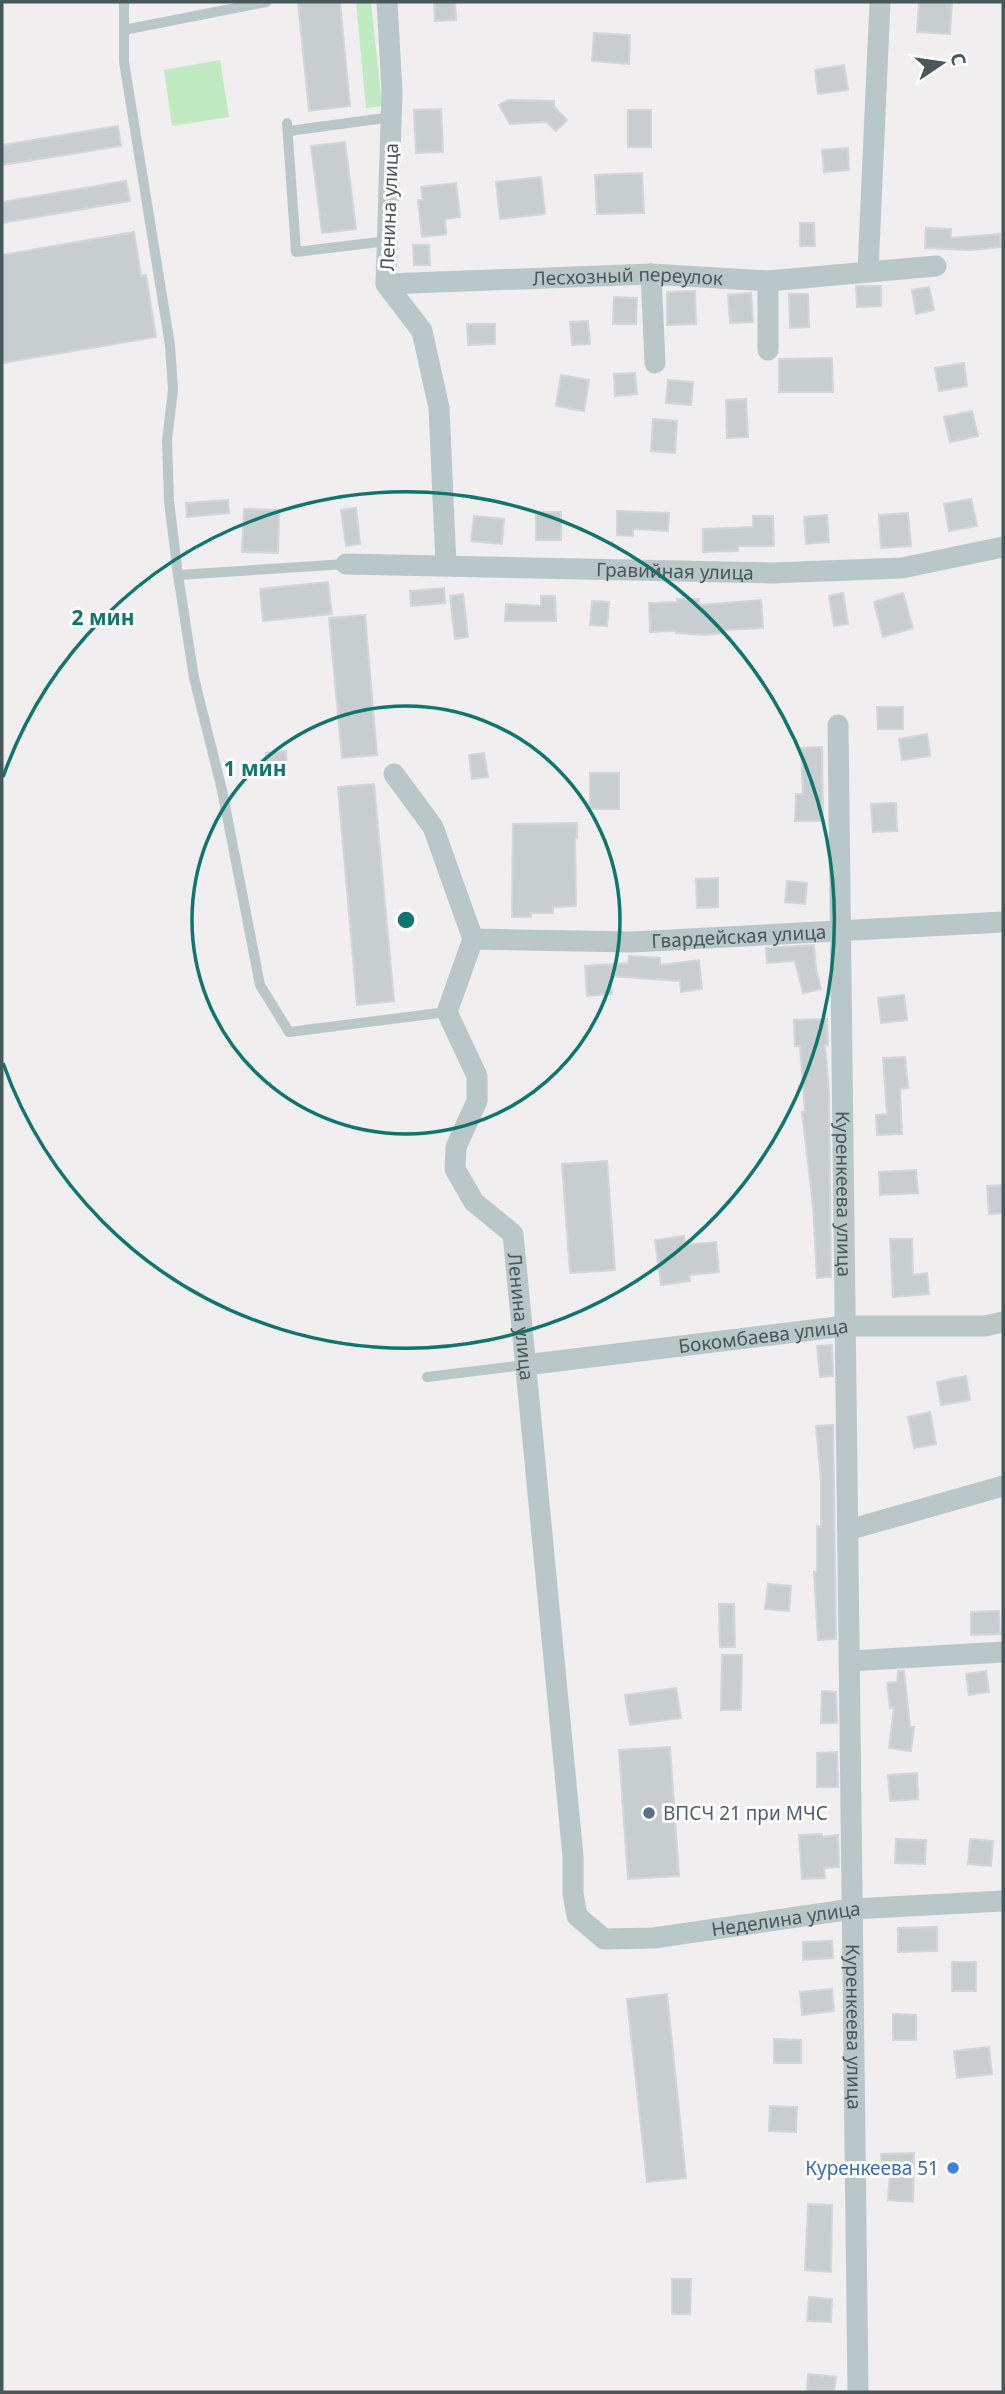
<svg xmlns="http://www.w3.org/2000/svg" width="1005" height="2394" font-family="'Noto Sans',sans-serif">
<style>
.green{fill:#c0eac2}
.building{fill:#c8cdcf;stroke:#d2d6d9;stroke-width:2}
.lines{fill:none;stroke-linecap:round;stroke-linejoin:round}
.service{stroke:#bac7c9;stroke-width:10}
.minor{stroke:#bac7c9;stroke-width:21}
.ring{fill:none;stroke:#0f766e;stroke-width:3.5}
.service-dot{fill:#5c6f8a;stroke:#fff;stroke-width:2.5}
.shop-dot{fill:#3f7fe0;stroke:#fff;stroke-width:2.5}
.labels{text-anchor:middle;stroke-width:6;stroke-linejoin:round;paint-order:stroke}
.street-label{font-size:19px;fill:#485759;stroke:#fff}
.service-label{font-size:19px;fill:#4e5e75;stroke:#fff;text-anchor:start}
.shop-label{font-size:19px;fill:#366cbe;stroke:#fff;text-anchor:end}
.centre{fill:#0f766e;stroke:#fff;stroke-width:3.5}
.ring-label{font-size:21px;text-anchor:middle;font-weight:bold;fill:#0f766e;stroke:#fff;stroke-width:6;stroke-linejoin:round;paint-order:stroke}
</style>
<rect width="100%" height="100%" fill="#f0eeef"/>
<g class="green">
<polygon points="356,2 371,2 382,106 366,108"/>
<polygon points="220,60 229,117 172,126 164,70"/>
</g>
<g class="building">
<polygon points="298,2 340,2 350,106 309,111"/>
<polygon points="434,2 455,2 456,20 435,21"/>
<polygon points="919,2 952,2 950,34 917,32"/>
<polygon points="594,33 630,35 629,64 592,61"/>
<polygon points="844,65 848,90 818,94 815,70"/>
<polygon points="508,100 554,101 554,107 567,120 556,131 546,122 510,124 499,105"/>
<polygon points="441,109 443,152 416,153 414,110"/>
<rect x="628" y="110" width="23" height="37"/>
<polygon points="118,126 121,146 2,165 2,145"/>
<polygon points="345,142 356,229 322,233 311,146"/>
<polygon points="848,148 849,170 824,172 822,150"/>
<polygon points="642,173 644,213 597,214 595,175"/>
<polygon points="541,177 545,214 500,219 496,182"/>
<polygon points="126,181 130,201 2,223 2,202"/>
<polygon points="456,183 460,217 445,219 446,234 422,237 418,200 423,200 421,187"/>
<polygon points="800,223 814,223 815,246 800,246"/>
<polygon points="926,228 951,229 951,238 1000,234 1001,247 971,250 925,248"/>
<polygon points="134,232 141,276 146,275 156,337 2,363 2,255"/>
<polygon points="413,245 429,245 430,265 414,265"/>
<polygon points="856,286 881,286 881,306 857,307"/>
<polygon points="929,287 934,310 916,314 912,290"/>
<polygon points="695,291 696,324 667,325 667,292"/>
<polygon points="751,293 753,322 730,323 728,295"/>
<polygon points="789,294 808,294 809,327 790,328"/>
<polygon points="614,297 637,298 636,324 613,324"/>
<polygon points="588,321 590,344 572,345 570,322"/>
<polygon points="467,324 495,324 495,344 468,345"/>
<polygon points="832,358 833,392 779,392 779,359"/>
<polygon points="964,363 967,386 939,391 935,368"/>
<polygon points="635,373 637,394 615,396 614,374"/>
<polygon points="561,375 589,380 584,411 556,406"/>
<polygon points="668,380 693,382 691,405 666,403"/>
<polygon points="746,399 748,437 727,438 726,400"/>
<polygon points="972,411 978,436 950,442 944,417"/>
<polygon points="653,419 677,421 675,453 651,451"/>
<polygon points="971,499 977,526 949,531 944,504"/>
<polygon points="228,500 229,513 187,517 186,503"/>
<polygon points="356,508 360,544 346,546 341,510"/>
<polygon points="244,509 279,510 278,553 242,552"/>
<polygon points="617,511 669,513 668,531 633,529 633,536 617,535"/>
<rect x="536" y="512" width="25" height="28"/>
<polygon points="908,513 911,546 881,548 879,515"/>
<polygon points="827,515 829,542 806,544 804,517"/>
<polygon points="474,516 504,519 502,544 471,541"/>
<polygon points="753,516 773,516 774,546 738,546 738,551 703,552 703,529 753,527"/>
<polygon points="328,582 332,614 263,621 260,589"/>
<polygon points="444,588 445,603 411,606 410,591"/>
<polygon points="843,593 848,624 834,626 829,596"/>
<polygon points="903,593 913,628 883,637 874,602"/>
<polygon points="463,594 468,637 455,639 450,596"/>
<polygon points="541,596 555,596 556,621 505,621 506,604 541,606"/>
<polygon points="677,599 699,599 699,605 761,600 763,628 725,630 726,633 703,635 676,633 676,631 650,632 649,603 677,602"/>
<polygon points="592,601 609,602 607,626 590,625"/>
<polygon points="365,615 377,755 342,758 329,618"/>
<polygon points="877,707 903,707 903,729 878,729"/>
<polygon points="927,734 930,756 902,760 899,739"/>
<polygon points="822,747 823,821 795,821 796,794 803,794 801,748"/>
<polygon points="286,751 287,769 267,770 266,753"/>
<polygon points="484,753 488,777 472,779 469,755"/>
<rect x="590" y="773" width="29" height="36"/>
<polygon points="374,784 394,1001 357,1005 338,787"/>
<polygon points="896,803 897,831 873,832 871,804"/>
<polygon points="577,823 577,838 575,839 576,906 553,907 553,913 531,913 531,917 512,917 513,824"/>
<polygon points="718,878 718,907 697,908 696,879"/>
<polygon points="787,881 807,883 805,904 785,902"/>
<polygon points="814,945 816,969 821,989 803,993 795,961 767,963 766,948"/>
<polygon points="629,956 660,958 660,965 699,960 702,989 681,992 680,981 610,976 612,994 587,996 585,966 628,963"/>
<polygon points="904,995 907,1020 881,1023 878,998"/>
<polygon points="827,1019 828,1045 825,1045 829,1093 831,1277 817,1278 813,1206 802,1112 805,1112 800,1046 795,1046 794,1020"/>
<polygon points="905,1057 908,1088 900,1089 902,1134 877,1135 876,1115 887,1114 883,1058"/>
<polygon points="607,1161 615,1270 570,1273 562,1164"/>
<polygon points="916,1170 918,1193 880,1195 879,1172"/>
<polygon points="1003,1185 1003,1213 989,1214 987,1186"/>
<polygon points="684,1236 685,1245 716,1242 719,1272 689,1275 690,1281 661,1285 655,1240"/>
<polygon points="890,1239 912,1239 913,1275 927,1273 929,1294 893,1297"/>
<polygon points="832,1345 833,1376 820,1377 817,1346"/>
<polygon points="966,1376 970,1400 941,1405 937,1382"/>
<polygon points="930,1412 936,1444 914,1448 908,1417"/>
<polygon points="833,1425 836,1639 818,1640 814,1572 817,1572 817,1526 821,1527 821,1481 816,1426"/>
<polygon points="768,1584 791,1586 789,1611 765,1609"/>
<polygon points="719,1604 734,1604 735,1647 720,1647"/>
<polygon points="999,1611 1000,1634 971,1635 971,1612"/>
<polygon points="722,1655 742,1655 741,1710 721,1710"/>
<polygon points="898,1671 904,1671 910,1727 914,1727 911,1751 889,1748 894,1707 890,1708 887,1683 897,1682"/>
<polygon points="986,1671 989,1692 969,1695 966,1674"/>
<polygon points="676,1688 681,1718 630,1725 625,1695"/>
<polygon points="822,1691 836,1692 837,1723 821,1723"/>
<polygon points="670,1747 679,1876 628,1879 619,1750"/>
<polygon points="837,1752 838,1787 817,1787 817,1753"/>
<polygon points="917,1773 918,1799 890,1801 888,1775"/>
<polygon points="822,1834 822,1837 838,1835 839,1867 824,1868 825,1878 802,1879 799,1835"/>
<polygon points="896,1839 926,1840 925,1864 895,1863"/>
<polygon points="970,1839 993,1841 991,1866 968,1864"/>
<polygon points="937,1927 937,1951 898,1952 898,1928"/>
<polygon points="832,1941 833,1958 803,1960 803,1942"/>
<rect x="952" y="1962" width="24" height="29"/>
<polygon points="832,1989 834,2011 802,2015 800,1992"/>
<polygon points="667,1994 686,2178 647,2182 627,1999"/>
<polygon points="893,2014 916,2015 916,2040 893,2040"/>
<polygon points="774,2039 801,2040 801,2063 774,2063"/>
<polygon points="989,2047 992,2074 957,2078 954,2051"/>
<polygon points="770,2106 797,2107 796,2132 769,2131"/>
<polygon points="914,2153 913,2202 888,2200 890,2171 882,2172 881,2154"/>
<polygon points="808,2204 832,2205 831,2272 805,2270"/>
<polygon points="672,2279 691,2279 690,2314 672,2314"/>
<polygon points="809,2297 832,2299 831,2322 807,2321"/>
<polygon points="808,2374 836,2377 834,2392 807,2392"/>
</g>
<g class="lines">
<g class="service">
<polyline points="124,2 124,62 170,345 173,390 167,440 169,501 178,575"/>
<polyline points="124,30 266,2"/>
<polyline points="287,123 296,252 387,241"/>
<polyline points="289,131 392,117"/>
<polyline points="346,564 178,575 194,678 222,790 260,985 289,1032 447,1012"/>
<polyline points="427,1377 525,1365"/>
</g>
<g class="minor">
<polyline points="387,2 392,91 386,284 422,331 439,408 446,565"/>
<polyline points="868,271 880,2"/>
<polyline points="651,274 655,363"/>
<path id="s1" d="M386,284L651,274L768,281L936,266"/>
<polyline points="768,350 768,281"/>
<path id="s2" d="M346,564L772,573L902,568L1003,547"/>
<path id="s3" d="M838,725L858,2392"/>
<path id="s4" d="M394,774L433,827L473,939L447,1012L477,1076V1101L456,1147L455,1169L474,1202L513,1234L573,1856V1894L577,1916L604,1939L654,1938L852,1909L1003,1901"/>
<path id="s5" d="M473,939L633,942L1003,922"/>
<path id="s6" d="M525,1365L845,1326H985L1003,1322"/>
<polyline points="848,1530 1003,1486"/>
<polyline points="850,1661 1003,1652"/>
</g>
</g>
<g class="ring">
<circle cx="406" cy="920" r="214"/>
<path d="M3 777A428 428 0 1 1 3 1063"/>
</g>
<circle class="service-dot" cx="649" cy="1813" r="7"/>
<circle class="shop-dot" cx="953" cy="2168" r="7"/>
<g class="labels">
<g class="street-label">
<text transform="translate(389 207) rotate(-88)" y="7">Ленина улица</text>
<text dy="7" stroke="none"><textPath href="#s1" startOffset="242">Лесхозный переулок</textPath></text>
<text dy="7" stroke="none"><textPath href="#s2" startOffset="329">Гравийная улица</textPath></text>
<text dy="7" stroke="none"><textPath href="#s5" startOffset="266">Гвардейская улица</textPath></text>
<text dy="7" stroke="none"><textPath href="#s3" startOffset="469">Куренкеева улица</textPath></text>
<text dy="7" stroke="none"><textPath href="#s4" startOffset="602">Ленина улица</textPath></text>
<text dy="7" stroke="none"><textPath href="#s6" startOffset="240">Бокомбаева улица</textPath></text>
<text dy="7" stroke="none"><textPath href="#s4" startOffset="1423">Неделина улица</textPath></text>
<text dy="7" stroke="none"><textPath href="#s3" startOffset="1302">Куренкеева улица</textPath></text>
</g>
<g class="service-label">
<text x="663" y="1820">ВПСЧ 21 при МЧС</text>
</g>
<g class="shop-label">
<text x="939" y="2175">Куренкеева 51</text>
</g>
</g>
<circle cx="406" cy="920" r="10" class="centre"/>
<g class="ring-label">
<text x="103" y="625">2 мин</text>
<text x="255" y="776">1 мин</text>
</g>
<rect width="1005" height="2394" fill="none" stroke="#485759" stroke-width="7"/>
<g transform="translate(942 63) rotate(77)" stroke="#ffffff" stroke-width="5" paint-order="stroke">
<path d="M0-5L12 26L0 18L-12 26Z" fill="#485759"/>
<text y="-10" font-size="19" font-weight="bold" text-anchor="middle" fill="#485759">С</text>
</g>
</svg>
